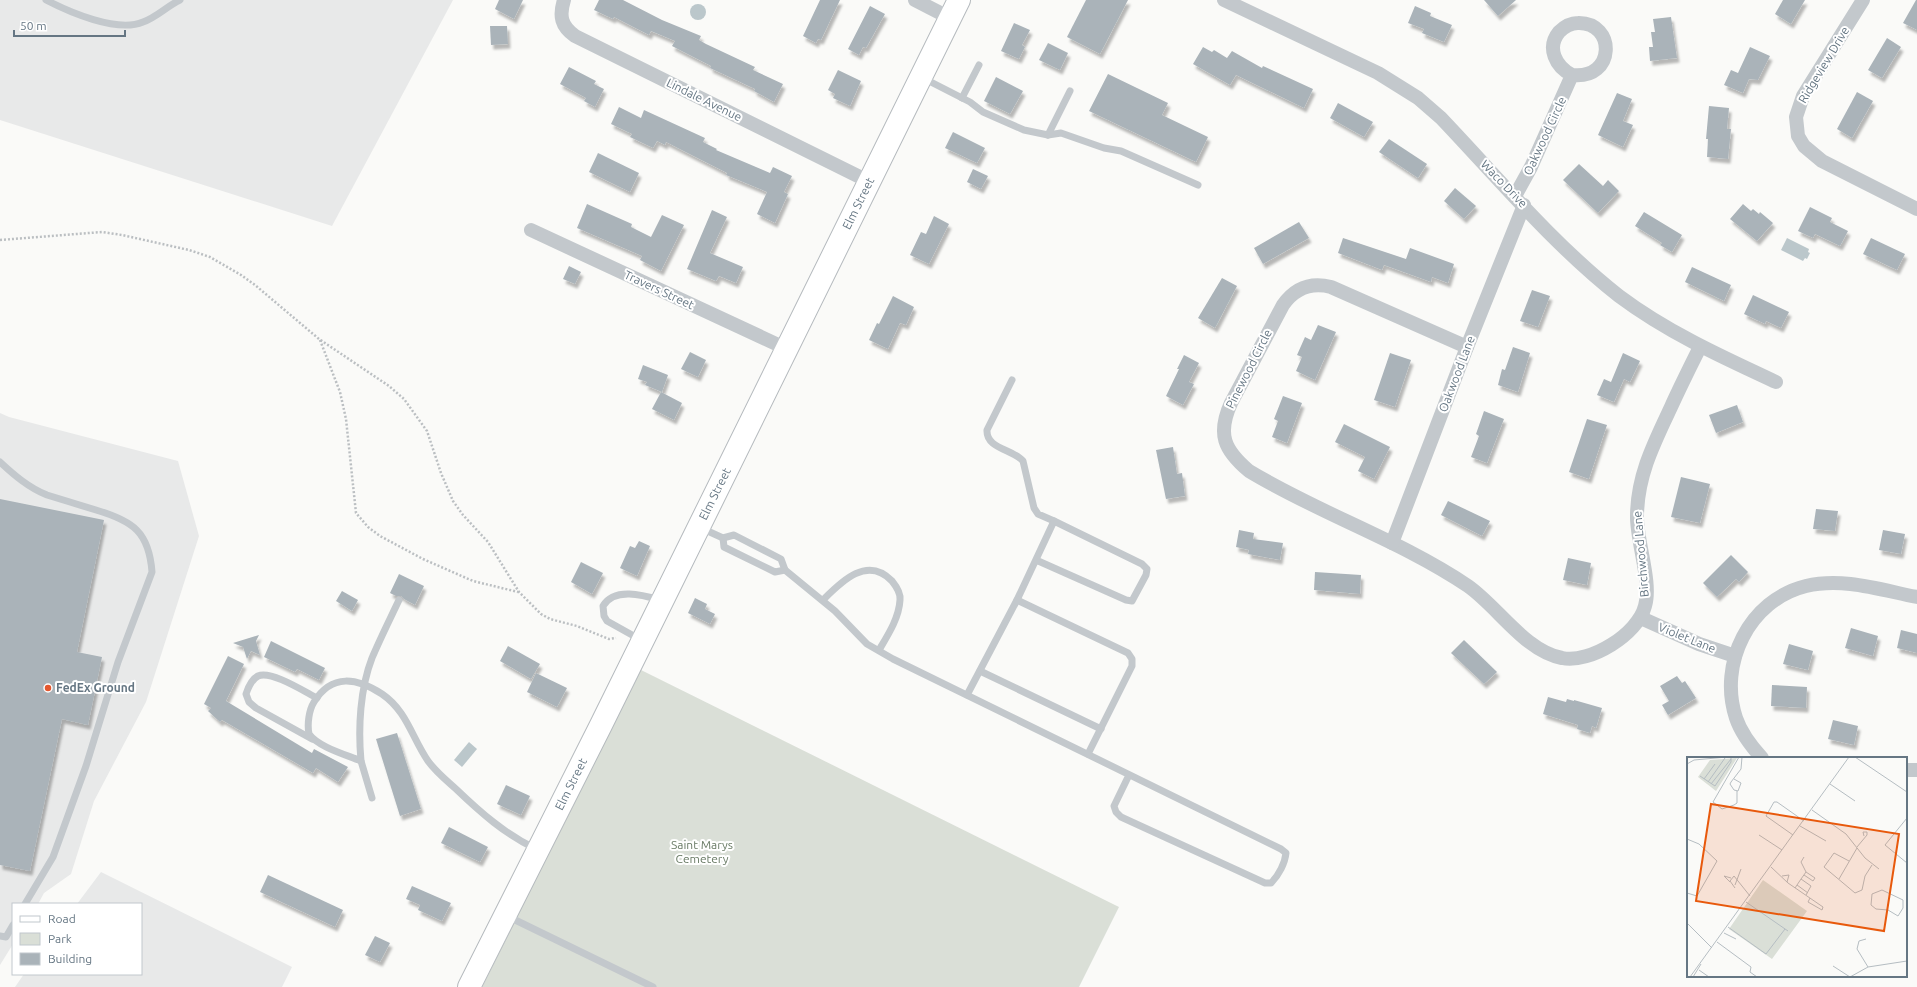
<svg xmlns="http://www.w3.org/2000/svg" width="1917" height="987" font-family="Ubuntu,sans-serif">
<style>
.built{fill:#e8e9e9}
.green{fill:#dadfd7}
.water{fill:#bbc7cb}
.building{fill:#aab3b9;filter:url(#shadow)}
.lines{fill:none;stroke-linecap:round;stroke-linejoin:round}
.primary-casing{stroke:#b5babe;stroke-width:24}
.path{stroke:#bbbfc2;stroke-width:2.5;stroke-dasharray:2 2;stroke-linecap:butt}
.lane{stroke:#c3c8cc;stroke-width:7}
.street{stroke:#c3c8cc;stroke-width:14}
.primary{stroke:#fff;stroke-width:22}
.poi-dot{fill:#e4572e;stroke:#fff;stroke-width:1.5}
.labels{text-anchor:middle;stroke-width:4;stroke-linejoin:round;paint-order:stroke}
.street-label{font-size:12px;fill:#657683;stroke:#fff}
.poi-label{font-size:12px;font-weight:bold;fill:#657683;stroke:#fff;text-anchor:start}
.park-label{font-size:12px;fill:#687a64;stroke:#fff}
.inset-road{fill:none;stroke:#b5bdc2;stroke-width:1}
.view{fill:#e8590c;fill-opacity:0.15;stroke:#e8590c;stroke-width:2}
.inset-edge{fill:none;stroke:#657683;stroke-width:2}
</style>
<defs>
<filter id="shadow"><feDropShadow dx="2.5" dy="4.5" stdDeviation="1" flood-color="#0004"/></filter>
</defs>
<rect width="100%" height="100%" fill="#fafaf8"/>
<g class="built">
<polygon points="0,0 453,0 332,226 0,120"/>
<polygon points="0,413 9,417 178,461 199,536 146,702 94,801 71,874 44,893 38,904 13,904 13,944 0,965"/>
<polygon points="101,872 292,967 282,987 15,987 24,974 141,974 141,904 77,904"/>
</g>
<polygon class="green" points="641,670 1119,907 1079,987 482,987"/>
<g class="water">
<circle cx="698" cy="12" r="8"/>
<polygon points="1787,238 1809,249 1808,252 1810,253 1807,259 1805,258 1803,261 1781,250"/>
<polygon points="469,742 477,749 462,767 454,760"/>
</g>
<g class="building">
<polygon points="499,0 523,0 514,19 495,9"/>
<polygon points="599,0 623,0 662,20 701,36 699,40 706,44 755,67 753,70 783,84 774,102 754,91 755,89 710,68 711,66 672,46 675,41 651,31 649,35 614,17 613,19 594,10"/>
<polygon points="820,0 840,0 821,40 818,39 816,43 803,36"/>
<polygon points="1086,0 1128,0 1100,54 1067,37"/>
<polygon points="1484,0 1516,0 1498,16"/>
<polygon points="1783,0 1805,0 1791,24 1775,14"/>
<polygon points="1916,0 1917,0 1917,30 1903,23"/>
<polygon points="870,6 885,14 866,48 863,47 859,55 848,49"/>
<polygon points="1415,6 1431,13 1430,16 1452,25 1444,42 1422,33 1424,29 1408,23"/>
<polygon points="1671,17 1677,58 1650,61 1649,47 1653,47 1651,32 1655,32 1653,19"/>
<polygon points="1014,23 1030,30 1022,45 1025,47 1019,59 1001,51"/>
<polygon points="490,26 507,26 508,44 491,45"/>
<polygon points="1887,38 1901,47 1882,78 1868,70"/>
<polygon points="1048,43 1068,53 1060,70 1039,60"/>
<polygon points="1203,47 1212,52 1214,50 1227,58 1232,51 1262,68 1263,66 1313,89 1304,108 1236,75 1230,85 1193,64"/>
<polygon points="1750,47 1770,56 1758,80 1749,79 1743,93 1724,85 1731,70 1738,73"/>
<polygon points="569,67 596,81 594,84 604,89 595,107 584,101 586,98 560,84"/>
<polygon points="838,70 861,81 850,106 833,98 835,94 828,90"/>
<polygon points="1108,74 1168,103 1162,115 1208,137 1196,162 1089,111"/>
<polygon points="996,77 1023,91 1010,114 984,101"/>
<polygon points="1857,92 1873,101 1852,138 1837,129"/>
<polygon points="1617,93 1632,99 1623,121 1633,125 1623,147 1598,135"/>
<polygon points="1338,103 1373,122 1364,137 1330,118"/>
<polygon points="1709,106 1729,108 1727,129 1731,129 1728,159 1707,157 1708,139 1706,139"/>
<polygon points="619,107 641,118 644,110 705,138 703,142 717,149 716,150 770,173 773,167 792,176 784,192 788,194 775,223 757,214 767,192 726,175 727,173 666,142 665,145 657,141 653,148 630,137 632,134 611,124"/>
<polygon points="953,132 985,148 977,163 945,148"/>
<polygon points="1389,139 1427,164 1418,178 1379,152"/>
<polygon points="598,153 639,173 630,192 589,172"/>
<polygon points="1579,164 1603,186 1608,180 1619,191 1598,213 1563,180"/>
<polygon points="973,169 988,176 981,189 967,182"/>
<polygon points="1455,188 1476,206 1464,219 1444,201"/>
<polygon points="587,204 632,224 631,227 651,237 662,215 684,225 661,271 640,260 642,256 577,228"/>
<polygon points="1743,204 1751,211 1753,209 1759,214 1760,212 1773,223 1757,241 1730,219"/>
<polygon points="1810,207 1832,218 1830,222 1848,231 1840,246 1815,234 1813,238 1798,231"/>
<polygon points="712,210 727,217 710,253 743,267 736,283 719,276 716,281 687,269"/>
<polygon points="1644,212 1682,235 1672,252 1660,245 1662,243 1635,226"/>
<polygon points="934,216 949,224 929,264 910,255 921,232 926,234"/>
<polygon points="1299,222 1309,238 1263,264 1254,248"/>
<polygon points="1343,238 1406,259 1410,248 1454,264 1448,283 1432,277 1431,282 1384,265 1382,270 1338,253"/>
<polygon points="1871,238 1905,254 1897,270 1863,254"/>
<polygon points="569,266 581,272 575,284 563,279"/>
<polygon points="1692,267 1731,285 1724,301 1685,282"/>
<polygon points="1222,278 1237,286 1215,328 1198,318"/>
<polygon points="1532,290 1550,296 1538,327 1520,321"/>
<polygon points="1753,295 1789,312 1781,328 1766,321 1765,324 1744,314"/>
<polygon points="893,296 914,307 906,325 900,323 888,349 869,340 877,323 879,324"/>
<polygon points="1318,325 1336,332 1315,380 1296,371 1302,357 1297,355 1305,337 1311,340"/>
<polygon points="1513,347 1530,353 1518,392 1498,385 1502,369 1505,370"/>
<polygon points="690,352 706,360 698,377 681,369"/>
<polygon points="1390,353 1411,360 1395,407 1374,400"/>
<polygon points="1623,353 1640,361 1630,382 1624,379 1614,402 1597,395 1604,379 1611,382"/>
<polygon points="1184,355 1199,363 1189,382 1194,384 1183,405 1166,396 1179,369 1177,369"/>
<polygon points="643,365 668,375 662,392 645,385 647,382 638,379"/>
<polygon points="661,392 682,403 674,420 652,409"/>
<polygon points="1283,396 1302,403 1287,443 1272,437 1278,421 1274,419"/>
<polygon points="1737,405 1743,422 1716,433 1709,415"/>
<polygon points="1484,411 1504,419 1487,463 1471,457 1479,436 1476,434"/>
<polygon points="1587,419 1607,425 1589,479 1569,472"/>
<polygon points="1344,424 1390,447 1374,479 1358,471 1365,457 1335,442"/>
<polygon points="1173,447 1177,474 1182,473 1185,496 1166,499 1156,450"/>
<polygon points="1681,477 1710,484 1700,523 1671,517"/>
<polygon points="0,499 104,520 77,652 102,657 88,725 62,719 30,871 0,865"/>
<polygon points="1448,501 1490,521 1482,536 1441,515"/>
<polygon points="1816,509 1838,511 1835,531 1813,529"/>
<polygon points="1239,530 1254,533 1253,539 1283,543 1280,560 1248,554 1249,550 1236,547"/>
<polygon points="1883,530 1905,534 1901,554 1879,550"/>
<polygon points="639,541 650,546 637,576 620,568 630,546 635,548"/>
<polygon points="1731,555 1748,572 1739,582 1736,579 1717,597 1703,583"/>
<polygon points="1568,558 1591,563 1587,585 1563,580"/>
<polygon points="581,562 603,573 592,594 571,582"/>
<polygon points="1315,572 1361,575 1360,594 1314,590"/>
<polygon points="399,574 424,586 415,605 404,599 401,596 396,596 390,593"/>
<polygon points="342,591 358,600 352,611 336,601"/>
<polygon points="695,598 707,604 705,609 715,614 710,624 688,613"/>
<polygon points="1851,628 1878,636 1873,656 1845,648"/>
<polygon points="1901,630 1917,634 1917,653 1897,648"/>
<polygon points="259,635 256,641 260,655 251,651 247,659 243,647 233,643"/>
<polygon points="1464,640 1497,672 1484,684 1451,653"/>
<polygon points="271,641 325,668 319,680 297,669 295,672 264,657"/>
<polygon points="1789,644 1813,651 1808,670 1783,664"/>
<polygon points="508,646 540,664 531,679 500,661"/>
<polygon points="228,656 244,664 226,701 312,753 314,749 348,767 338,782 316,768 313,773 222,720 220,722 208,711 211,708 204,704"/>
<polygon points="536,673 567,688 557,707 527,692"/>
<polygon points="1677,676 1682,683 1685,681 1696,698 1668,715 1662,705 1669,701 1660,686"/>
<polygon points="1772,685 1807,687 1806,708 1771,706"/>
<polygon points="1548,697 1566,702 1567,699 1574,701 1574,700 1602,708 1596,728 1592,726 1590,733 1577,729 1578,725 1543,714"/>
<polygon points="1833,720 1858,726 1854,745 1828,739"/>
<polygon points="397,733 421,809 400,816 376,739"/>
<polygon points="506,785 530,796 521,815 497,804"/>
<polygon points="449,827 488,847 480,862 441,843"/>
<polygon points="268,875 343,910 335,927 260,892"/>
<polygon points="412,886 451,903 442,921 418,910 420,905 406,899"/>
<polygon points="375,936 390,943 380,962 365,955"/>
</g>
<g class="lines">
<g class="primary-casing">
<g id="primary">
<path id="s1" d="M469,987L601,725L959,0"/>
</g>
</g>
<g class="path">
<polyline points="0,240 102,232 122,235 189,250 210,257 241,275 255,285 319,339 389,386 404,399 427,431 441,473 453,501 463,515 488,542 519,592 541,614 550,619 577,626 609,639 616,638"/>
<polyline points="320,340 340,392 346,419 356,513 368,527 380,536 423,559 473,581 518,592"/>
</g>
<g class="lane">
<path d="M46,0C69,12 117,33 143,22C157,17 167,6 180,0"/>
<polyline points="923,78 970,102 983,112 1024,130 1048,135 1061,133 1104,148 1121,151 1198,185"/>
<polyline points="962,98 979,65"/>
<polyline points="1048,135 1070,91"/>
<path d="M1012,380L987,430C986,449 1013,449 1023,461L1034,508L1038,514L1054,521"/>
<path d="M0,462C14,475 29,488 47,495C63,500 80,505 96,510C133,521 149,532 152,572L118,662L86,766L53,857L25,904"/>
<path d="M701,528L723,538L734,535L781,559L785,570L835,611L867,644L893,659L1281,849L1286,853C1285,863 1279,875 1271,883H1265L1121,817L1116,812L1114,806L1129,775"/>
<polyline points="723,538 724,547 775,572 785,570"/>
<path d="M823,600C841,582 867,555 892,581C896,586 901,593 900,600C899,618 888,635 879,650"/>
<polyline points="1017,600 1054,521 1142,564 1147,569 1146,575 1132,601 1126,600 1036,560"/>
<path d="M641,640L607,621L604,616L603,606C614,587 643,595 660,600"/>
<polyline points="980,671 1101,729"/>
<polyline points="967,695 1017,600 1128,653 1132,659 1132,666 1088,754"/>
<path d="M312,739L256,708L249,702L246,694C248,688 252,679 258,676C271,670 305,692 317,698"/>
<path d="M361,761C358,728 360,689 372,658C380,639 390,619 399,600"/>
<path d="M372,798L361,761C347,755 318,747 309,734C307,724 309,710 314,702C332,673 357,678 382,694C407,711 412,738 428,761C436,772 446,780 456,789C481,813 505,834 536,849"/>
<polyline points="507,916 653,987"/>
<polyline points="0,936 6,937 13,925"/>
</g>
<g class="street">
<path d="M564,0C559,16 561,26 575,36L870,182"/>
<polyline points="915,0 950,18"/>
<path d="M1224,0L1378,73L1418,98L1441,118C1498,178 1554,245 1619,296C1667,332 1722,357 1776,382"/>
<polyline points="1863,0 1803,96 1796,117 1798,136 1804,146 1822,161 1917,209"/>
<path d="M1515,196L1531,167L1572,75C1616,80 1616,22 1578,23C1571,23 1564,27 1559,32C1546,48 1556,67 1572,75"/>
<polyline points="531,230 787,349"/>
<path d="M1467,347L1331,287C1311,282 1295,288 1283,305L1231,403C1217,434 1224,450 1249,471C1320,514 1400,540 1468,586C1498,607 1525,651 1562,658C1590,664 1638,634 1645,606C1652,583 1637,543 1637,517C1637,476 1654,443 1671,407C1680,387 1690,367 1700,347"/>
<polyline points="1392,543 1467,347 1524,205"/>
<polyline points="1641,618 1699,644 1735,656"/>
<path d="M1762,758C1751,746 1741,733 1736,718C1718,664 1749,600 1806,586C1843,577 1881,590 1917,597"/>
<polyline points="1906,770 1917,770"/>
</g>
<use href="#primary" class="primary"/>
</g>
<circle class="poi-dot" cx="48" cy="688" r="4"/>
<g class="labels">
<g class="street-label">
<text transform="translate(1824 65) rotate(-59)" y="4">Ridgeview Drive</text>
<text transform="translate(704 100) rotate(26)" y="4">Lindale Avenue</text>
<text transform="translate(1545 136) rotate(-65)" y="4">Oakwood Circle</text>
<text transform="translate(1504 184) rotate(46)" y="4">Waco Drive</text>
<text dy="4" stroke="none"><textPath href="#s1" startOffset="875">Elm Street</textPath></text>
<text transform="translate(659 290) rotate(25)" y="4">Travers Street</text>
<text transform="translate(1249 369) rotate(-63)" y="4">Pinewood Circle</text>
<text transform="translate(1457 374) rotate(-69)" y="4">Oakwood Lane</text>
<text dy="4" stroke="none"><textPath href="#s1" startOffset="551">Elm Street</textPath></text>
<text transform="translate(1641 554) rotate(-95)" y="4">Birchwood Lane</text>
<text transform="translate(1687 638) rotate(22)" y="4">Violet Lane</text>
<text dy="4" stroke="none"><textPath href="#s1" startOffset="227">Elm Street</textPath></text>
</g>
<g class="poi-label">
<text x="56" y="692">FedEx Ground</text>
</g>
<g class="park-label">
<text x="702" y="849">Saint Marys<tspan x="702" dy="14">Cemetery</tspan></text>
</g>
</g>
<g transform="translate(1687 757)">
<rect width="220" height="220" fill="#fafaf8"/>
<path d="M50,1L29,34L11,20L23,3ZM76,123L120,154L85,202L42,172Z" fill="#dadfd7"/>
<path class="inset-road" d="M168,0L220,35M0,7L7,3L40,0M13,19L28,29L44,5V0M17,22L28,7M47,22L54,26L51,34L47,33L43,27L44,25L54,12L55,0M21,25L38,1M24,27L44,2M143,27L168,44M50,34V46L47,48L35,52L26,45L52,0M125,53L159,77L178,101L192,112M220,61L198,88L220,106M113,69L139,84M72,78L95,93M106,78L79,59L87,45H90L117,64M0,82L12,87L30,104L10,139L0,136M170,90L180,78V75H176L177,79M117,100L114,105L119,115M162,104L147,96L137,110L168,136L175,133L178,119L185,108M84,110L101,126L136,150L135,153L121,145L123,141M95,119L102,118L100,125M114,122L119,115L128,121L126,124L117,118M152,122L170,91M43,125L37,119L44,121M48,128L54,112M110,128L121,136M48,131L43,124L47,119L63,139M108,131L114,122L124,129L119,138M195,133L216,143V151L211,159L201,153L189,152L184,148L185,137ZM59,145L101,174M0,166L25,191M41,170L79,197L98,172M37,176L49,182M179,182L172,184L170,192L181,210M30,185L64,210L63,215L70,220M146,209L163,220M12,213L22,220M3,220L162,0M6,220L14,207M163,220L181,210L220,204"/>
<path class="view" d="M24,47L212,77L197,174L9,144Z"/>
<rect width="220" height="220" class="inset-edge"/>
</g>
<rect x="12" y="903" width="130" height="72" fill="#ffffff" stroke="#c1c8cd"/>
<rect x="20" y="916" width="20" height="6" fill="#ffffff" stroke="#c1c8cd"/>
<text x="48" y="923" font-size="12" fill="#657683">Road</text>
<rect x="20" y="933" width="20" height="12" fill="#dadfd7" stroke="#c1c8cd"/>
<text x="48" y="943" font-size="12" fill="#657683">Park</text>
<rect x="20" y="953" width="20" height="12" fill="#aab3b9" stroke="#c1c8cd"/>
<text x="48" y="963" font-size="12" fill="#657683">Building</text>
<path d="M14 30v6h111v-6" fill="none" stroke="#657683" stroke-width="2"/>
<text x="20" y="30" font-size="12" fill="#657683" stroke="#ffffff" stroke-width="3" paint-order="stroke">50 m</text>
</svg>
